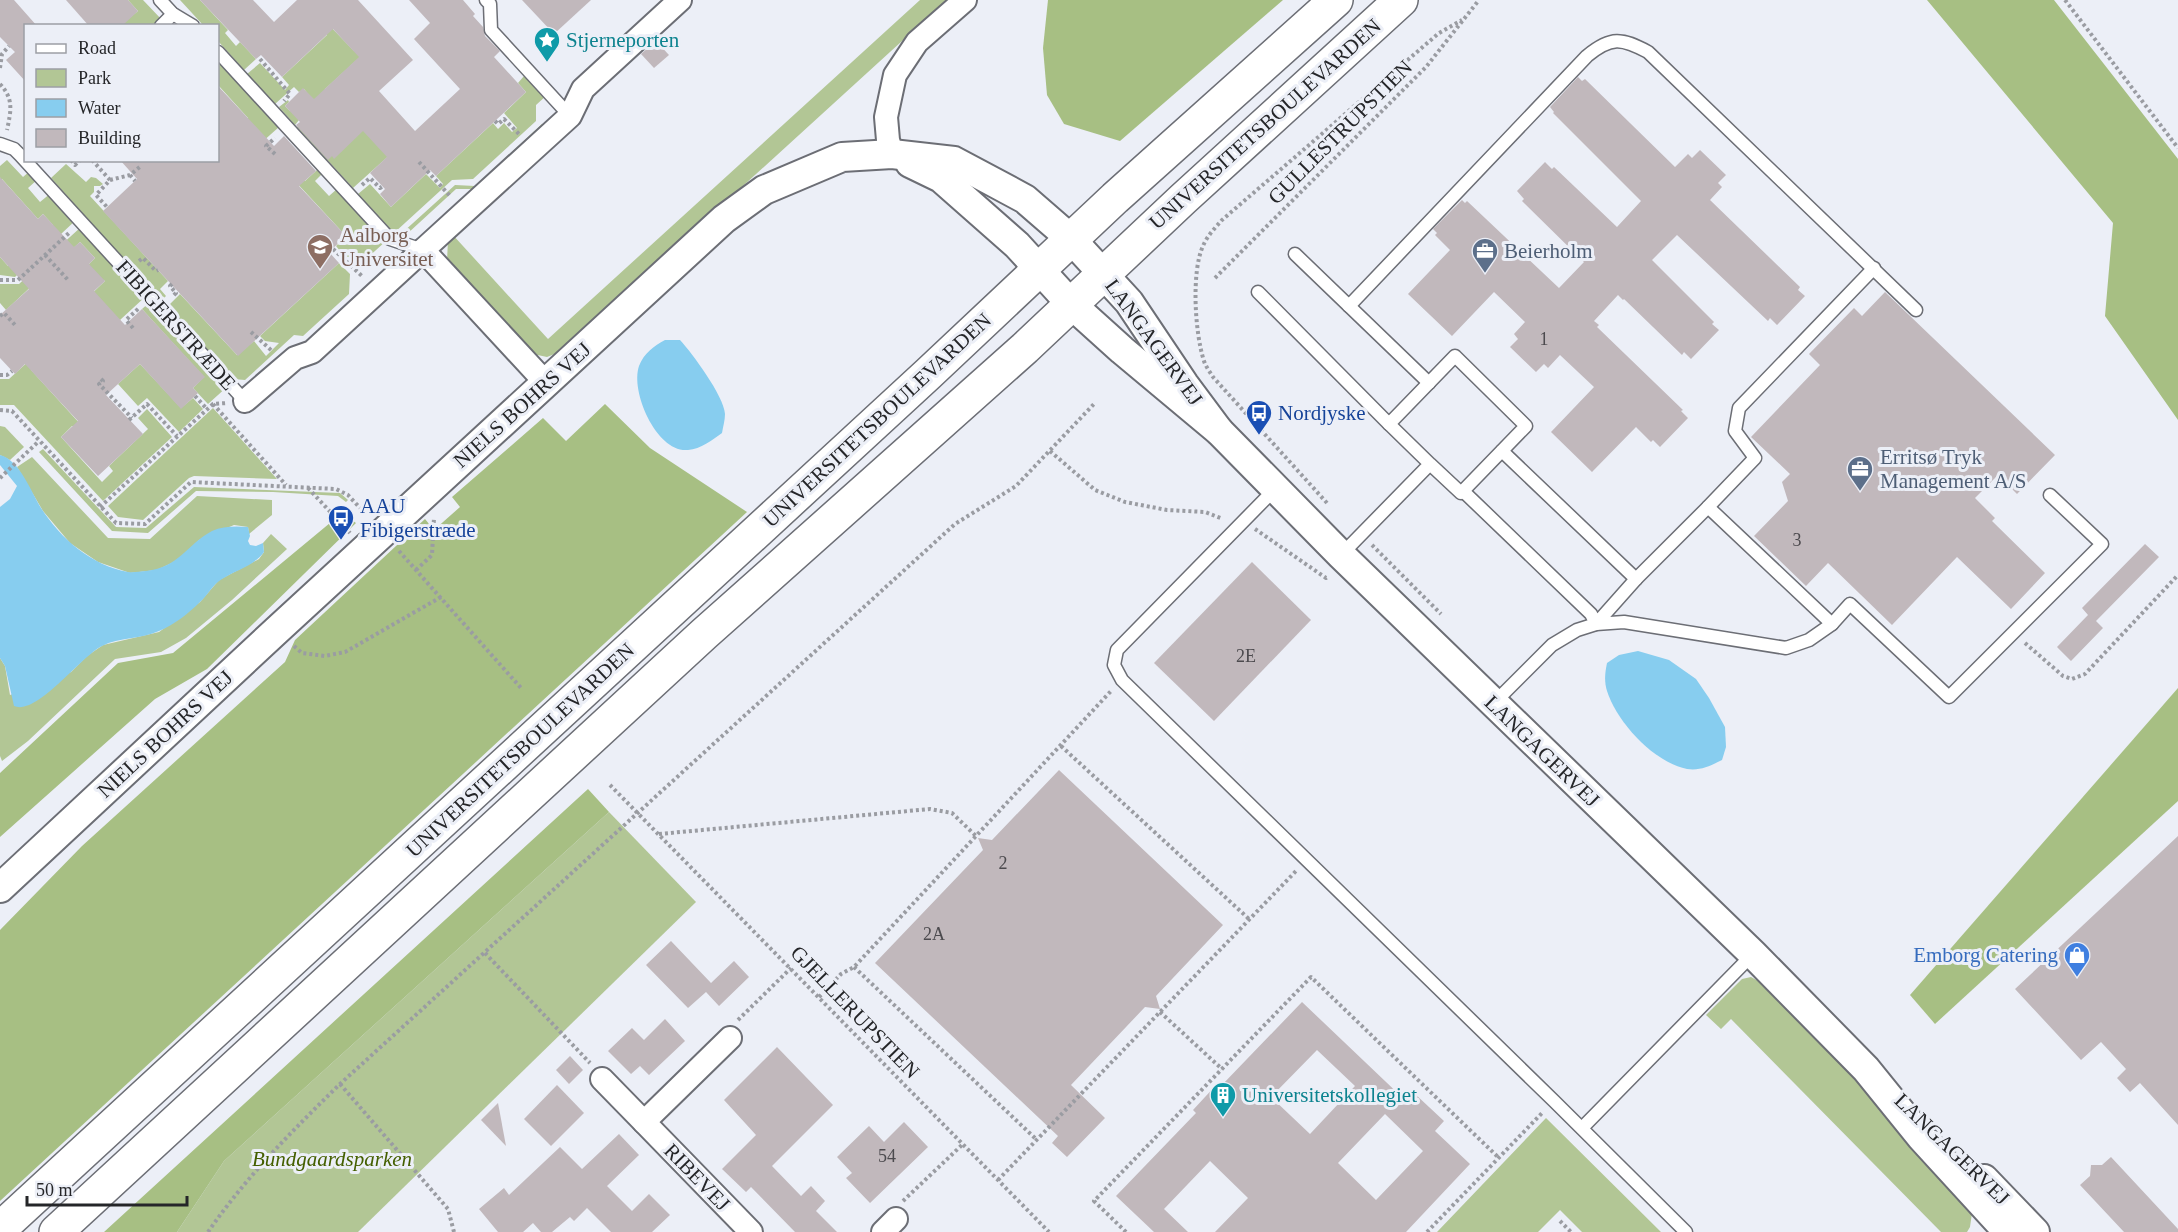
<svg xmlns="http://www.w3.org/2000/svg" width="2178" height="1232" font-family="'Times New Roman',serif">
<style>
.green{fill:#b2c695}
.forest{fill:#a7bf83}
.water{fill:#87cdef}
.building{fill:#c1b8bc;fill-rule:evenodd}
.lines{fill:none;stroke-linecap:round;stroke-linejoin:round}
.service-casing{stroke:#6c6e75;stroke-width:15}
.minor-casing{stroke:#6c6e75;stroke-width:26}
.tertiary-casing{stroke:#6c6e75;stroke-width:32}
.secondary-casing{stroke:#6c6e75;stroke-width:36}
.path{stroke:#9a9ca2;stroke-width:4;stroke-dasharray:3 3;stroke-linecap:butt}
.service{stroke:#fff;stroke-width:12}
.minor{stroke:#fff;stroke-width:22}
.tertiary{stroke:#fff;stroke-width:28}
.secondary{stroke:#fff;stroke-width:33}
.labels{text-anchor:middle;stroke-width:6;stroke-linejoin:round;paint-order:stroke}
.number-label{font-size:18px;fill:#4c4a4e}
.culture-label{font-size:21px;fill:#0d838f;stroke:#eceff7;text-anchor:start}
.street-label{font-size:21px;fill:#252629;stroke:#eceff7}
.education-label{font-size:21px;fill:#785e54;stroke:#eceff7;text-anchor:start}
.service-label{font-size:21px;fill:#4e5e75;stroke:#eceff7;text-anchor:start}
.transit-label{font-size:21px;fill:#164399;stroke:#eceff7;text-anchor:start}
.shop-label{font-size:21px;fill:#366cbe;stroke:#eceff7;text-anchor:end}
.park-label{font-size:21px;font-style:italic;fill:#445f00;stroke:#eceff7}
</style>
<rect width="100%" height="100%" fill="#eceff7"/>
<g class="green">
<polygon points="128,0 143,0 162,20 156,25 121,25 138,11"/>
<polygon points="180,0 200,0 228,30 225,33 236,46 240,42 256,59 244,70 218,41 218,26 203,25"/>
<polygon points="920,0 947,0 562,351 547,357 533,354 447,261 448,240 452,234 548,339"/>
<polygon points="327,23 354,51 365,41 371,47 325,89 393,152 353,188 297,127 303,121 299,120 295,125 279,107 288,100 289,102 285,106 290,111 308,94 304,89 299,92 294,87 275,104 247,74 260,63 285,90 289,85 282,77 327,35"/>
<polygon points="218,61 279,127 261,143 218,160 218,158 248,118 218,85"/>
<polygon points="523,70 547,95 536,105 536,121 473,179 452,180 394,233 358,194 370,184 391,207 426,174 440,188 443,184 436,176 493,123 498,129 504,123 512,132 517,128 504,113 526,92 518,83 524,76 521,72"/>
<polygon points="542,124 545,125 477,189 456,189 407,234 402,233 455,185 475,186"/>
<polygon points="287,134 323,173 315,181 329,196 337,189 386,241 365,260 360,256 345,257 336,246 346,236 294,180 305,181 317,170 285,135"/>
<polygon points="7,160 23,177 31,170 38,179 28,188 40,202 51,193 76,220 15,277 0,275 0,257 8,266 53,225 43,214 38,219 2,179 0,180 0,166"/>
<polygon points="66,164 86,182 91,177 96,178 103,184 100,186 94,186 94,192 90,196 168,281 160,289 166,296 161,301 51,178"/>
<polygon points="81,227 145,297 120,320 83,302 105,281 84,269 95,258 80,242 57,263 49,256"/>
<polygon points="45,260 52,267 6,310 0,303 0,284 19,284"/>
<polygon points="339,263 350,274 349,294 303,336 294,335 245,380 233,379 166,308 180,294 237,355 254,341 266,356 279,343 265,341 260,336"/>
<polygon points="150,302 228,386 208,404 193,388 204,377 142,309"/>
<polygon points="31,359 31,370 82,426 72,426 61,437 102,482 113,471 109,466 148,429 138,418 147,409 172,437 103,501 14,405 0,405 0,379 9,379"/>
<polygon points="140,364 181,408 193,398 203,409 179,432 147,398 138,406 118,384"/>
<polygon points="213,408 277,479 194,476 189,478 143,520 118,517 108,506"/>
<polygon points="0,426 5,427 24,447 10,460 0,455"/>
<polygon points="43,449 116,527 146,528 194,487 340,493 348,500 346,502 338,496 273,492 196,491 148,533 112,531 39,452"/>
<polygon points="32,457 108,538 150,539 197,496 272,500 272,515 249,534 248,527 234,525 199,540 178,560 157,570 130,573 98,562 70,543 43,511 17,467"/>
<polygon points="271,534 287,549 232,600 186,638 161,652 115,659 28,741 2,761 0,756 0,658 5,666 10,695 71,672 87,656 103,645 159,632 200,602 219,580 259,559 264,552 263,543"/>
<polygon points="609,812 696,902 358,1232 177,1232 224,1161"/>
<polygon points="1751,977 1760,982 1939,1165 1972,1213 1970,1227 1967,1232 1941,1232 1731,1019 1721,1029 1706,1015 1742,979"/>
<polygon points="1546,1118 1661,1232 1582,1232 1560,1210 1538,1232 1437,1232"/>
</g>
<g class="forest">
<polygon points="1048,0 1283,0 1120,141 1064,124 1047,95 1043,48"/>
<polygon points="1927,0 2054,0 2178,159 2178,420 2105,316 2113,223"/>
<polygon points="605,404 650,448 747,512 0,1201 0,930 82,846 285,662 295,640 425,519 434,530 460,507 452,497 543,418 566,441"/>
<polygon points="342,513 356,523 207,669 155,699 0,837 0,773 118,663 173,653"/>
<polygon points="2178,688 2178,801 1935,1024 1910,995"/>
<polygon points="588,789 609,812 224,1161 177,1232 104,1232"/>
</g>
<g class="water">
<path d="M665,340H680C692,353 724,396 725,414C725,420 723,427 722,433C712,440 701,449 688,450C657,453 630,392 639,366C644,353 654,346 665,340Z"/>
<path d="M0,455C20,460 31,492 41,508C61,539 91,565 128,572C134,573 140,571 146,571C180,567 186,545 212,531C223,526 236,526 248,527L250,536L248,541L250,545L256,546L263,543L264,552C255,565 236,570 222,579C213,584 208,595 200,602C189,613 174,625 159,631C142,639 119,637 102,646C80,657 37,716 14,706L5,666L0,658V507L10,499L17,486L0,465Z"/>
<path d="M1638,651L1669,660L1696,679L1709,698L1725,727L1726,747L1722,760C1710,766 1700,771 1687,769C1653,762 1617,722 1607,691C1604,681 1605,673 1607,663L1619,655Z"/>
</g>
<g class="building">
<polygon points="0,0 14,0 37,26 26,26 26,82 6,60 15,52 0,37"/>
<polygon points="66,0 128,0 138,11 122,26 89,26"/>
<polygon points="200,0 253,0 274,22 297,0 358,0 413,60 379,91 415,131 460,89 414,39 430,23 409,0 463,0 475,14 473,16 483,27 485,36 500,51 494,57 526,92 436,176 430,170 391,207 380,194 385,189 370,173 387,157 363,131 334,159 332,156 328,160 296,125 300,122 285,106 303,88 314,99 359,57 333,29 282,77 261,55 256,59"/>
<polygon points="522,0 591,0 554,34"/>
<polygon points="656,41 669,55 654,68 641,54"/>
<polygon points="1578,77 1582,81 1585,79 1675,167 1688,154 1692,158 1700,150 1726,175 1718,183 1722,187 1710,200 1800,287 1798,290 1805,296 1777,325 1770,318 1768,321 1677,235 1652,260 1714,322 1712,324 1719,330 1691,359 1684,352 1682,355 1624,299 1623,300 1618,295 1594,321 1599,325 1597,327 1683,410 1681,411 1688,418 1660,447 1653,440 1651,442 1636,427 1592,472 1551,432 1594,387 1560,355 1548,368 1544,364 1536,372 1510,347 1518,339 1514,334 1525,322 1494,292 1452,336 1408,294 1450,250 1435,235 1437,233 1433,229 1462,200 1465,203 1467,201 1559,288 1584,262 1522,201 1524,199 1517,191 1545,162 1552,169 1554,167 1617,227 1641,201 1553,113 1554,112 1550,107"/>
<polygon points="218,86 274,146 284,136 316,171 299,186 346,236 329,252 339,263 238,356 103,211 137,179 120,160 218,160"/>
<polygon points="0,177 38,219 43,214 74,247 80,242 95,258 89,264 105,281 94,291 125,325 142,309 205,377 193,388 198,393 181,409 140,364 106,395 143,434 98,476 61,437 78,421 25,364 15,374 0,358 0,315 29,289 0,257"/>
<polygon points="1885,292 2055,455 2017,494 1998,475 1975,498 1995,518 1992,521 2045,573 2011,609 1957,557 1892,625 1828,563 1806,586 1754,536 1788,501 1782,482 1790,474 1751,437 1820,365 1809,354 1854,308 1862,316"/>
<polygon points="2145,544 2159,557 2096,621 2103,628 2071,661 2057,647 2088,615 2082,608"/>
<polygon points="1252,562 1311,620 1214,721 1154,663"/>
<polygon points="1059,770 1223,925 1156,996 1160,1009 1145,1007 1071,1085 1105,1118 1067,1157 1052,1143 1058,1136 875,963 983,850 978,838 992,840"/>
<polygon points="2178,836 2178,1125 2140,1083 2130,1092 2117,1078 2126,1069 2101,1042 2081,1060 2015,989"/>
<polygon points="671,941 711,983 734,961 749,977 719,1006 706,992 688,1008 646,965"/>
<path d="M1302,1002L1406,1101L1414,1093L1444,1121L1435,1131L1470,1164L1406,1232H1215L1248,1198L1210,1161L1164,1209L1188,1232H1154L1116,1196L1196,1113L1193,1110L1205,1097L1218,1083L1221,1086ZM1317,1050L1355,1086L1310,1134L1271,1097ZM1385,1114L1423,1151L1376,1200L1338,1163Z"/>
<polygon points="665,1019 685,1041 649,1075 640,1066 631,1074 608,1051 632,1028 644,1040"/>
<polygon points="777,1047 833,1105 772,1166 801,1196 811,1186 825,1201 816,1211 837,1232 795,1232 751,1187 746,1192 722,1169 756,1135 724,1100"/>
<polygon points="570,1056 583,1070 569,1084 556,1070"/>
<polygon points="557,1085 584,1113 551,1146 524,1119"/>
<polygon points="498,1103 506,1146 481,1120"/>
<polygon points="904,1122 928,1147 870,1203 846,1178 852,1173 837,1157 869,1126 884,1142"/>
<polygon points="619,1134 639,1155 607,1186 632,1211 649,1194 670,1215 652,1232 611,1232 587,1208 574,1221 570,1217 552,1232 541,1232 533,1223 523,1232 498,1232 479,1209 504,1188 509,1195 560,1147 582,1169"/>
<polygon points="2111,1157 2178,1229 2178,1232 2124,1232 2080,1185 2090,1176 2091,1165 2102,1165"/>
</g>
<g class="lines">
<g class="service-casing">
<g id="service">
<polyline points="160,0 173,14 193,26"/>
<polyline points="486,0 490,4 491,30 570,116"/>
<polyline points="161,26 173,14"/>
<polyline points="218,52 390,239 423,250"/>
<polyline points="0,144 14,149 20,155 245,401"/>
<polyline points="1295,254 1429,383"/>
<polyline points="1258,292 1389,424"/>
<path d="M1349,306L1587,56C1611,36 1622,38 1648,52L1916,310"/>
<polyline points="1502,451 1636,579"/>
<polyline points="1276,488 1117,650 1114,665 1122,680 1554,1101 1686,1232"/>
<polyline points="1463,491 1591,614 1596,624 1636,579 1708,507 1832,624 1850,604 1949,697 2102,544 2050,495"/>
<polyline points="1708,507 1755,458 1735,431 1739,408 1874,268"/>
<polyline points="1341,555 1430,464 1389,424 1455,356 1526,426 1461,493 1430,464"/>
<polyline points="1493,704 1552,645 1577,630 1596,624 1624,622 1786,648 1809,640 1832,624"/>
<polyline points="1582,1128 1753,954"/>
</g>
</g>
<g class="minor-casing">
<g id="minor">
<polyline points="892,154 888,140 886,117 895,75 917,42 965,0"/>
<polyline points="546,383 423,250 570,116 583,89 680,0"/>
<polyline points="245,401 295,358 312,352 423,250"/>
<polyline points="730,1038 644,1122 751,1232"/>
<polyline points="602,1079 644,1122"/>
<polyline points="883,1232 896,1219"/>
</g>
</g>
<g class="tertiary-casing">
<g id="tertiary">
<polyline points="910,163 941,178 1017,245 1071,304 1122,350 1219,431 1341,555 1753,954 1866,1069 1921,1137 2008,1232"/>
<polyline points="0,888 276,631 724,219 764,190 842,157 892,154 954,161 1025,199 1071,239 1129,302 1184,384 1219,431"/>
<polyline points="1984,1179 2035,1232"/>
</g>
</g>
<g class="secondary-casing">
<g id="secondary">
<polyline points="0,1229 928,374 1115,198 1336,0"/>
<polyline points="56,1232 704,634 1025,348 1183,199 1401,0"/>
</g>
</g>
<g class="path">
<polyline points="2065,0 2178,148"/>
<polyline points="260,59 290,94 284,101"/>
<polyline points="0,68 2,54 9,46"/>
<path d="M0,84C14,99 11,111 7,130"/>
<polyline points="495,121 498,124 504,119 519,134"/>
<polyline points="275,154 266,146 275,138"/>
<polyline points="71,160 75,165 80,160"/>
<polyline points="92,160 110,180 96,195 107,207"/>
<polyline points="419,162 451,197"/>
<polyline points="130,175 135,181"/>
<polyline points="110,180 130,175 141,166"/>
<polyline points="362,185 370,178 380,188 383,186"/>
<polyline points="333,249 363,277"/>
<polyline points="45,255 69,281"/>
<polyline points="139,261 143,258 156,271 158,270"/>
<polyline points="1215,278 1426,67 1479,0"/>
<polyline points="0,280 18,280 70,232"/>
<polyline points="172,284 170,286 176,293 172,297"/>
<polyline points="0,316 4,313 16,326"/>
<polyline points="133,328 126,320 139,308"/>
<polyline points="251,332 272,351"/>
<polyline points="0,375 7,375 12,371"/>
<polyline points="101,379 103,381 99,384 132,418"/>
<polyline points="195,396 207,409"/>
<polyline points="213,404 286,485"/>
<polyline points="0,410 12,411 116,523 145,524 191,482 336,489 348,495 360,508"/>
<polyline points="129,420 147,404 177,436"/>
<polyline points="1050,451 1095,490 1125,502 1167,510 1205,512 1223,519"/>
<polyline points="0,478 39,441"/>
<polyline points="308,488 350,533"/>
<path d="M1327,503L1213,377C1210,372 1206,367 1204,361C1195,334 1191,272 1203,246C1207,236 1215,228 1222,220L1439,33L1462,20"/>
<polyline points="100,507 213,404 227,403"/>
<polyline points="1255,529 1326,578 1329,576"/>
<polyline points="1372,545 1441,614"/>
<polyline points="399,551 521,688"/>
<polyline points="416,570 432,555 434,518"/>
<polyline points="2025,643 2063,676 2072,679 2085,674 2178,575"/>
<polyline points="294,646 302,653 325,656 345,652 441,597"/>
<polyline points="1061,746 1249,919"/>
<polyline points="610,785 1049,1232"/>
<polyline points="659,834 930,809 952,813 976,836"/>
<polyline points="485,953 590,1063"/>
<polyline points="854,967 1037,1140"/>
<polyline points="819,997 841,974 854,967 1111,691"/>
<polyline points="1160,1012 1222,1069"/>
<polyline points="738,1020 791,968"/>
<polyline points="340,1084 448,1209 454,1232"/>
<polyline points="998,1180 1296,871"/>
<polyline points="903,1201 963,1144"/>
<polyline points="1560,1221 1571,1232"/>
<path d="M208,1232C246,1177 292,1131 340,1084L955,524L1016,486L1094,404"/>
<polyline points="1126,1232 1094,1201 1311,977 1499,1158"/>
<polyline points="1427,1232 1543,1112"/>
</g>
<use href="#service" class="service"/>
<use href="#minor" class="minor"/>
<use href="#tertiary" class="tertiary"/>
<use href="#secondary" class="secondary"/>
</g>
<defs>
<g id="sight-pin" transform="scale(1.35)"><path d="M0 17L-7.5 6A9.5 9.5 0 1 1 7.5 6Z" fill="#0f9aa8" stroke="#eceff7"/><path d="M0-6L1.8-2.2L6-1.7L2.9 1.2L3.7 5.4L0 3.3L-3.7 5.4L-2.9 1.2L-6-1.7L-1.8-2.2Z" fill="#fff"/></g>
<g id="university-pin" transform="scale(1.35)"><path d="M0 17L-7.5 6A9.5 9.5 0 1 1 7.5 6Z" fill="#8d6e63" stroke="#eceff7"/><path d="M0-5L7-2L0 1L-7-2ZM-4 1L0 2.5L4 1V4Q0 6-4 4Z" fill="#fff"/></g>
<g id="office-pin" transform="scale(1.35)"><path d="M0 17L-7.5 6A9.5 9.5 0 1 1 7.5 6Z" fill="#5c6f8a" stroke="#eceff7"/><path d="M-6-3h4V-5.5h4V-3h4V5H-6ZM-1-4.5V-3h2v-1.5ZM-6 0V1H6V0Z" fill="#fff"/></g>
<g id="bus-pin" transform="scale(1.35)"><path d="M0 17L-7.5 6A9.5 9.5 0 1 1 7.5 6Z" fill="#1a4fb4" stroke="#eceff7"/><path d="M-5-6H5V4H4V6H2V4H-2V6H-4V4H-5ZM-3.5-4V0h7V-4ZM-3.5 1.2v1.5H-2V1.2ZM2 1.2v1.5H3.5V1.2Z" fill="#fff"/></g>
<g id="shop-pin" transform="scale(1.35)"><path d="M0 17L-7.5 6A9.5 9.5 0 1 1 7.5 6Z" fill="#3f7fe0" stroke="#eceff7"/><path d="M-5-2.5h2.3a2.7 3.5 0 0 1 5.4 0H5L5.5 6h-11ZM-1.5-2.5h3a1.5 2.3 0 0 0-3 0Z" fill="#fff"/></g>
<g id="building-pin" transform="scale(1.35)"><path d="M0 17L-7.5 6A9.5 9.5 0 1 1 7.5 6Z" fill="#0f9aa8" stroke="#eceff7"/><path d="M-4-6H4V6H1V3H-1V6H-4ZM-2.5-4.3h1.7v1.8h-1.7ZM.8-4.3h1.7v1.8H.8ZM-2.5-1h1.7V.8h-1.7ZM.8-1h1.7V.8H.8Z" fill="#fff"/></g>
</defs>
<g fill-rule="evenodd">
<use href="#sight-pin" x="547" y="40"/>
<use href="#university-pin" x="320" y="247"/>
<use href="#office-pin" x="1485" y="251"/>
<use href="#bus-pin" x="1259" y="413"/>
<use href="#office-pin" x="1860" y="469"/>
<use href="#bus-pin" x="341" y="518"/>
<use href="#shop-pin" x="2077" y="955"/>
<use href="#building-pin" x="1223" y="1095"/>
</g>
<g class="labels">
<g class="number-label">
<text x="1544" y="345">1</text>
<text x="1797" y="546">3</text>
<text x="1246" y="662">2E</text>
<text x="1003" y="869">2</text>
<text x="934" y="940">2A</text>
<text x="887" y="1162">54</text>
</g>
<g class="culture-label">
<text x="566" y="47">Stjerneporten</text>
<text x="1242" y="1102">Universitetskollegiet</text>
</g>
<g class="street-label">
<text transform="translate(1265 124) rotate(-42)" y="7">UNIVERSITETSBOULEVARDEN</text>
<text transform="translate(1340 132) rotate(-45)" y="7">GULLESTRUPSTIEN</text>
<text transform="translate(176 325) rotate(48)" y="7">FIBIGERSTRÆDE</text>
<text transform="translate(1154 342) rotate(54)" y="7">LANGAGERVEJ</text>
<text transform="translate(522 405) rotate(-42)" y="7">NIELS BOHRS VEJ</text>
<text transform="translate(877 420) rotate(-43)" y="7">UNIVERSITETSBOULEVARDEN</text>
<text transform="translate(165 734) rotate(-43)" y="7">NIELS BOHRS VEJ</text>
<text transform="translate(520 750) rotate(-43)" y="7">UNIVERSITETSBOULEVARDEN</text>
<text transform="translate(1542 751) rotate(44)" y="7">LANGAGERVEJ</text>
<text transform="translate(855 1012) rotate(46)" y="7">GJELLERUPSTIEN</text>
<text transform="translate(1952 1149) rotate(44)" y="7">LANGAGERVEJ</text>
<text transform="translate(697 1177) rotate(46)" y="7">RIBEVEJ</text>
</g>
<g class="education-label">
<text x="340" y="242">Aalborg<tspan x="340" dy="24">Universitet</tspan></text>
</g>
<g class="service-label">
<text x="1504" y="258">Beierholm</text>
<text x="1880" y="464">Erritsø Tryk<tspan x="1880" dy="24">Management A/S</tspan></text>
</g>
<g class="transit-label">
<text x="1278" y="420">Nordjyske</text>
<text x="360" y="513">AAU<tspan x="360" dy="24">Fibigerstræde</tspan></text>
</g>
<g class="shop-label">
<text x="2058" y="962">Emborg Catering</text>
</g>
<g class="park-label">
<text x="332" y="1166">Bundgaardsparken</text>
</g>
</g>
<rect x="24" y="24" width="195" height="138" fill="#eceff7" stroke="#9c9fa5" stroke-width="1.5"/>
<rect x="36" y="44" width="30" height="9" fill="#ffffff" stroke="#9c9fa5" stroke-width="1.5"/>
<text x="78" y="54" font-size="18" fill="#252629">Road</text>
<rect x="36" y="69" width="30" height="18" fill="#b2c695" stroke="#9c9fa5" stroke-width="1.5"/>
<text x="78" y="84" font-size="18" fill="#252629">Park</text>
<rect x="36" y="99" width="30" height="18" fill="#87cdef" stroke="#9c9fa5" stroke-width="1.5"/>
<text x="78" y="114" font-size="18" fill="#252629">Water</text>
<rect x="36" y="129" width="30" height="18" fill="#c1b8bc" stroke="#9c9fa5" stroke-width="1.5"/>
<text x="78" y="144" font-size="18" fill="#252629">Building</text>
<path d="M27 1196v9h160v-9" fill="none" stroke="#252629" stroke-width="3"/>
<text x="36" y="1196" font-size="18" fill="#252629" stroke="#eceff7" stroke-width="4.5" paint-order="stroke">50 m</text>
</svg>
